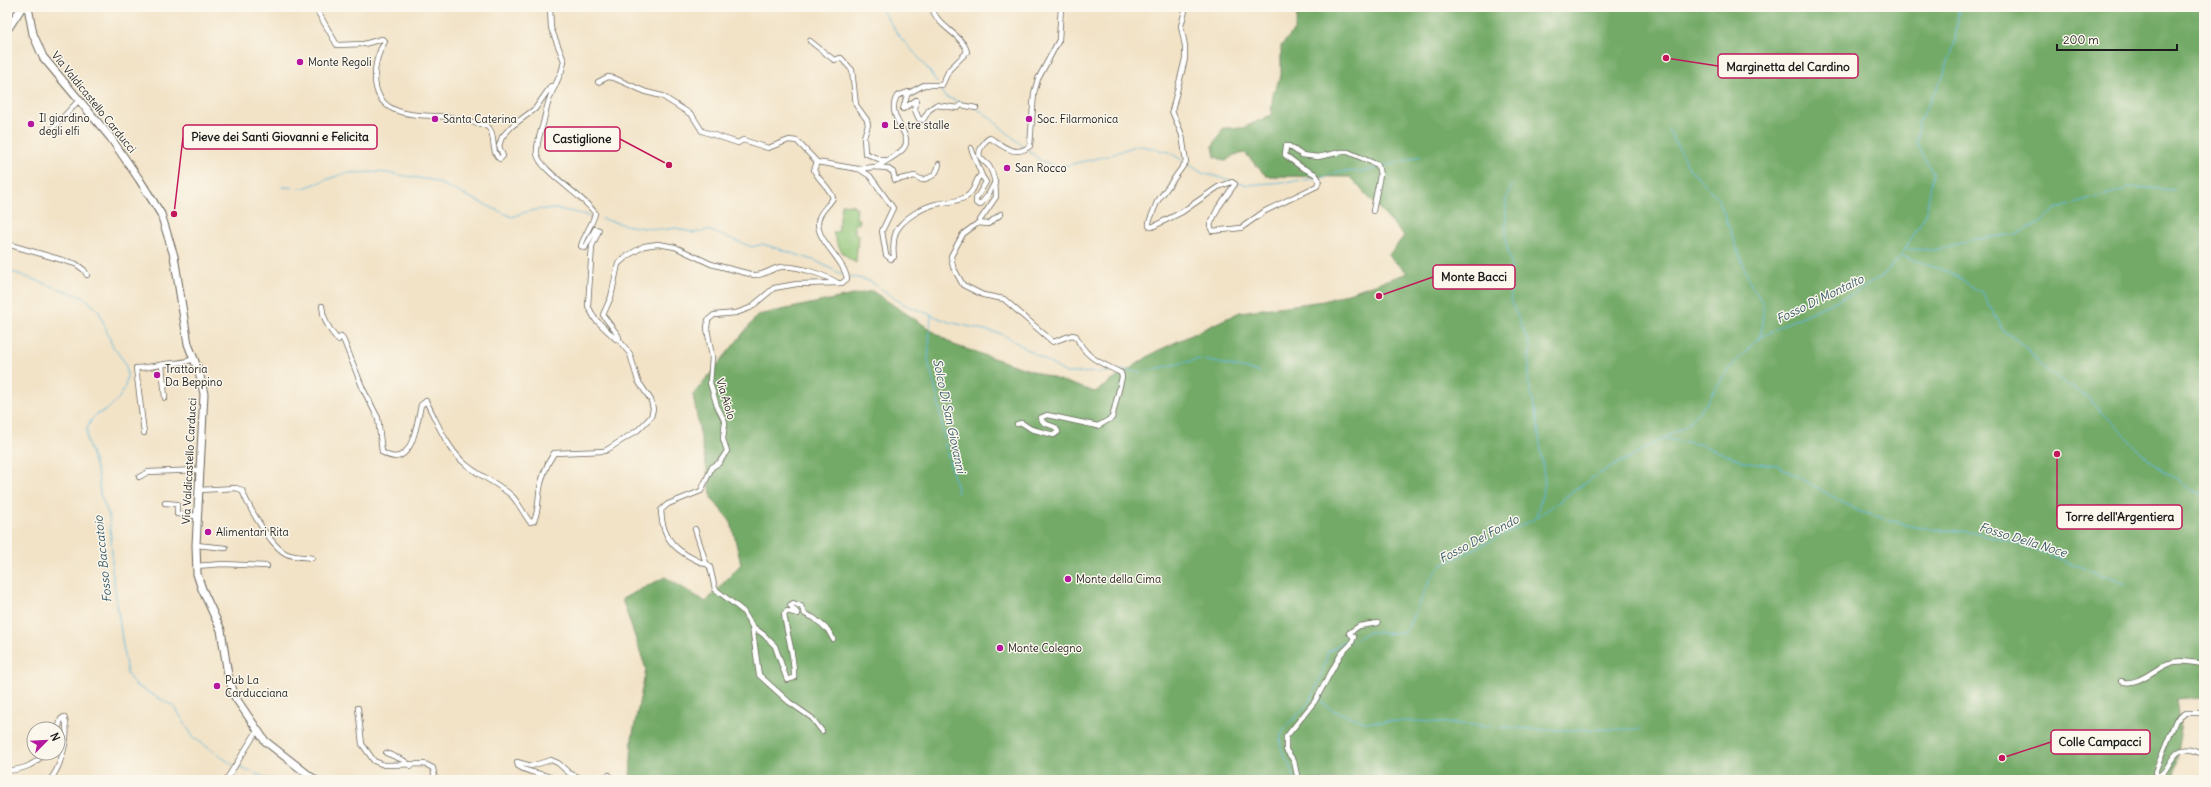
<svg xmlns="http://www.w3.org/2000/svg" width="2211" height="787" font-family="Delius,sans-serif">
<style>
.green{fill:#8fc577;stroke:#56704a}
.forest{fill:#73aa68;stroke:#486342}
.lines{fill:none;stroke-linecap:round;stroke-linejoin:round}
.stream{stroke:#60b8dd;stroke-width:1}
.street-casing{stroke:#676258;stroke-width:6}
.secondary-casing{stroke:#676258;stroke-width:9}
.primary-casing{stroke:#676258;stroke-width:9}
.street{stroke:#fff;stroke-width:4.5}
.secondary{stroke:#fff;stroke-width:7}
.primary{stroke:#fff;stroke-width:7}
.poi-dot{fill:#b5179e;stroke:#fbf7ec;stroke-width:1.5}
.labels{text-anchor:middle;stroke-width:3;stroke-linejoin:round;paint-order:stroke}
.poi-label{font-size:11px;fill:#1c1c1c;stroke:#fbf7ec;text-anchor:start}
.street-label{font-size:11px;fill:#1c1c1c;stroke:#fbf7ec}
.water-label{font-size:12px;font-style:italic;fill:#375a69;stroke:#fbf7ec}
.leader{fill:none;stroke:#c2185b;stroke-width:1.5}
.callout-dot{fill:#c2185b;stroke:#fbf7ec;stroke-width:1.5}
.callout{fill:#fbf7ec;stroke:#c2185b;stroke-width:1.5}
.callout-label{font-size:12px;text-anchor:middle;font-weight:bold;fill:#1c1c1c}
</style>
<rect width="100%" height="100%" fill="#fbf7ec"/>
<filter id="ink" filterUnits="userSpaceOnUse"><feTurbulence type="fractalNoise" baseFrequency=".025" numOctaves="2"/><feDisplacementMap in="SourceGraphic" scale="8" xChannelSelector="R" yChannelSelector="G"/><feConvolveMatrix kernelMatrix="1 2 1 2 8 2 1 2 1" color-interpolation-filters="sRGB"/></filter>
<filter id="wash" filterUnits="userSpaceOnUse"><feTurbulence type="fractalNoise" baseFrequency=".012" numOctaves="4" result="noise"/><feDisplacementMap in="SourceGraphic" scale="16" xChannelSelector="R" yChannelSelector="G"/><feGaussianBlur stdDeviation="0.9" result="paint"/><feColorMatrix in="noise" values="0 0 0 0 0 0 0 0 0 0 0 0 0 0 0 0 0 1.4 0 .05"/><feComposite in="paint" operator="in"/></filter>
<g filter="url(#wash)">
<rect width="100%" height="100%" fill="#f2e3c7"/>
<path class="green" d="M842,204L854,205V208H857L856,219H860L859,224L855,223V235H858L856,263C843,256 837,247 833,232H838Z"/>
<polygon class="forest" points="1296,7 2204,7 2204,703 2201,698 2176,700 2181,735 2173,780 630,780 632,738 646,669 622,599 665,577 706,602 741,564 731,522 712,499 693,395 758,315 872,291 954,345 1095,392 1155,352 1240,312 1324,301 1408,273 1388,256 1404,236 1350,177 1266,176 1245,153 1234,155 1226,161 1215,157 1213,146 1223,128 1243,128 1271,115 1273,94 1281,76 1281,46 1294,30 1297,19"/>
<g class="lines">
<g class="stream">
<path d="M879,7C888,17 893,28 901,38C914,53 927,65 937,83"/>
<polyline points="939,87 944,96 962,103"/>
<polyline points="978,110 983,112 1025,148"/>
<polyline points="1668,129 1689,168 1718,198 1751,285 1763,303 1763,325 1759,339"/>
<polyline points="1028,150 1041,161 1059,167 1111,155 1137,145 1169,152 1185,162"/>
<polyline points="1187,163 1202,173 1230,180"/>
<polyline points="1381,167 1421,156"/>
<polyline points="1321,178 1337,172 1367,171 1378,168"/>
<polyline points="1235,182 1248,185 1315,179"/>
<polyline points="1512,185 1506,199 1506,243 1511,263 1511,302 1530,345 1528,381 1537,419 1545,484 1536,517"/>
<path d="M282,187L304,188L345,173L380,172L432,180L512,217C541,205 560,208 589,216"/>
<polyline points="602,219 630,226 660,230 676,228 694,233 708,230 752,247 763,244 816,261 843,275"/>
<polyline points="1906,249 1935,250 1976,239 2016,234 2041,222 2056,209 2134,187 2175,190"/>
<polyline points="1902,256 1951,273 1982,293 2004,331 2025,346 2046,371 2087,397 2150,461 2193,491 2204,495"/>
<polyline points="7,270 85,298 99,311 112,345 126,364 127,376 125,387 119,398 107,410 97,414 92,419 87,428 87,440 98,474 100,494 109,516 112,551 112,569 127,674 135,685 175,707 193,737 233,765"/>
<polyline points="850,276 870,281 903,304 949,322 1002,334 1066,373 1113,372"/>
<polyline points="931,315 928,361 937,394 946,449 958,493"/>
<polyline points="1120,370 1141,372 1200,359 1260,372"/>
<polyline points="1666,439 1699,444 1745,462 1777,465 1858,511 1914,527 1980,533 2042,552 2126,584"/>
<polyline points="1356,639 1369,632 1396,634 1406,631 1432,576 1442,565 1536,518 1592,478 1684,427 1706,404 1727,371 1758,339 1787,323 1856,292 1882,276 1901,256 1926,214 1933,173 1917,144 1918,124 1944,75 1955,42 1959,7"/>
<polyline points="1319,700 1332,710 1365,722 1417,721 1544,730 1641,729"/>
<polyline points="238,767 272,780"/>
<path d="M1294,780C1293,761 1272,749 1284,730C1288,725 1289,721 1295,719C1299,711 1304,709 1309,702C1319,686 1323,670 1328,652L1341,643L1351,640"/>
<polyline points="1861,780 1868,778 1905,780"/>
</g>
</g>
</g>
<g filter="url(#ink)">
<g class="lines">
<g class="street-casing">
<g id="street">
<path d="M315,7L337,45L364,44L382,39L385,41C384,45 381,47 380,51C377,58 375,67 375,75C374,120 418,114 449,117C460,119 473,122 484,125C498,129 489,152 500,159L503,156L499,146L502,137L512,126L535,109L551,86H555C548,98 546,111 543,124C540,134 536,144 537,154C540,171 584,196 595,213C594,222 584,235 581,246L585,248L595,229L599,230L592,246L588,306L595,319L616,339L619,338L618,335L603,315L611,297L618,264L627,256L644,246L658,244L675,247L711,264L754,275C765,276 771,268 781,267C796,265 825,275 838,283"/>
<polyline points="550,7 551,28 564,61 562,70 555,86"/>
<polyline points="1186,7 1181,26 1185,46 1185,59 1172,111 1182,135 1186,162 1157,202 1149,222 1149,226 1152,227 1182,212 1218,187 1232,182 1235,184 1218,208 1210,225 1212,231 1241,228 1265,211 1317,186 1319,180 1315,174 1301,167 1285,155 1286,146 1289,146 1302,155 1318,157 1341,152 1348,152 1378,165 1380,175 1373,211"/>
<polyline points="810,41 834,60 841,58 852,70 856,105 867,120 868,125 864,137 865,153 881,160 885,160"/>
<polyline points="598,82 608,77 614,78 646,92 662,96 692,115 702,131 738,143 743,140 768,148 789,140 797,141 817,162"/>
<path d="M909,93L924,85H942L949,70L967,52C963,34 936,27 932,7"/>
<polyline points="53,128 79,100"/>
<polyline points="971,148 982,176"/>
<path d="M877,167C885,161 897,156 903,149C916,135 884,118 897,96L908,92L903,109L916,100L915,110L919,119L923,120L929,110L936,105L958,108L961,105L976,108"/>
<path d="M859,169L870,176L893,208L882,231L886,255L891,259L894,257C893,249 893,240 896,232C902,219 923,207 936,204C946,202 957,202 966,197C977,190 974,180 981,175L986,182L976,199V203L980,205L988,195L995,182"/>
<polyline points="978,223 988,224 1001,214"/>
<polyline points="7,244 76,264 84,270 87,275"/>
<path d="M322,306C323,320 329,330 338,340L341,336L344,341L363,389L378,418L382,452C412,472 417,423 421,405L426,401C437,422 445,444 462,461C477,476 498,482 513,497C519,504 524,514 530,522L534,521C538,512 538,504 539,494C541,479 546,465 554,453L605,451L638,430L651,417L653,409L651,400L638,381L630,354L619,340"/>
<polyline points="162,365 165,398"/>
<polyline points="164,384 173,384"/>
<path d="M1017,424L1022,423L1031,429L1054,435L1058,432L1055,427L1044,423L1040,418L1047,415L1098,426L1112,418L1122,377L1121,373C1100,362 1086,359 1076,336L1072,335L1053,342L1004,299L983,295L963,285L953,267L951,256L963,234L978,223L996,197C996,187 995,176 989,166C986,163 982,160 980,157C977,151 985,140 990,138C1003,146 1015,158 1030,146L1034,93L1038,79L1059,40L1061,7"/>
<path d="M144,433L136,368C146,368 155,366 165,364C175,362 183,364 193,359"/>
<polyline points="139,477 148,472 200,470"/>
<path d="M199,490L236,488L242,490C248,506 271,547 287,554C294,557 304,557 312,558"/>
<polyline points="165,503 177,504 177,514 197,516"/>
<path d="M695,529L706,563L705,564C678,553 662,541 661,510L668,504L701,491L712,467L719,463L727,451L723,439L725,422L717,406L710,383L712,357L707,328L708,320L714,315L736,313L750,308L774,288L797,284L842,283L847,279C844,258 812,238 819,218C821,211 829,205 833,198C829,186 818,180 814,170L817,162L858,169L874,167L887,168L893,172L895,180L915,176L922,180C933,177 937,174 939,164"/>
<polyline points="196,545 226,548"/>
<path d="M706,563L710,567L715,589L743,611L752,626L764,635L775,646L787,680L794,678C795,656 787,636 784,614L787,611L798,614L790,605L793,603L801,606L805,614L814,618L828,630L833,639"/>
<polyline points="196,566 223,564 267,566"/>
<polyline points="752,626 759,675 789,702 812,718 822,731"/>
<path d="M2121,681C2137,688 2156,667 2170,663C2181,659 2193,663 2204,664"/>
<polyline points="358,708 362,744 374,761 384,765 425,764 433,768 435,780"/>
<path d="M2204,713H2186L2176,720L2155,772L2156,776C2173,775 2168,735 2204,755"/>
<polyline points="386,753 403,760 411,766"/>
<path d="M7,771C24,769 33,766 45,753"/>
<path d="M50,780C61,767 71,733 64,717L61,719L58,729"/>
<polyline points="226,780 257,731"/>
<path d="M555,780C545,772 531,775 518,766L517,762L531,766L551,760L558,763L569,773L585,780"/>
<polyline points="601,780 609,775"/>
<polyline points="1298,780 1294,761 1286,750 1286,737 1315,701 1341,654 1351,644 1354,637 1349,633 1359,626 1378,623"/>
</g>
</g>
<g class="secondary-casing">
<polyline id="secondary" points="28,7 33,34 43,57 110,137 139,179 161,214 174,256 188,344 199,372 204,394 196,545 197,574 202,589 221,630 228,675 235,697 265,741 315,780"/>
</g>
<g class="primary-casing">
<polyline id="primary" points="7,30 22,7"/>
</g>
<use href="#street" class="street"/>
<use href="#secondary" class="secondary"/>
<use href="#primary" class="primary"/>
</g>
</g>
<g class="poi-dot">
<circle cx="300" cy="62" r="4"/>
<circle cx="435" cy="119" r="4"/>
<circle cx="1029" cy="119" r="4"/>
<circle cx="31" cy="124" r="4"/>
<circle cx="885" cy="125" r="4"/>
<circle cx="1007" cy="168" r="4"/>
<circle cx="157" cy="375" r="4"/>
<circle cx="208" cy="532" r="4"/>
<circle cx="1068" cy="579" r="4"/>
<circle cx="1000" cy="648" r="4"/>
<circle cx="217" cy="686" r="4"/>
</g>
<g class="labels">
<g class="poi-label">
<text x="308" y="66">Monte Regoli</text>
<text x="39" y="122">Il giardino<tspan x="39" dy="13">degli elfi</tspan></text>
<text x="443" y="123">Santa Caterina</text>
<text x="1037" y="123">Soc. Filarmonica</text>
<text x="893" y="129">Le tre stalle</text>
<text x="1015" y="172">San Rocco</text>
<text x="165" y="373">Trattoria<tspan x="165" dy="13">Da Beppino</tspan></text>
<text x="216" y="536">Alimentari Rita</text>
<text x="1076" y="583">Monte della Cima</text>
<text x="1008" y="652">Monte Colegno</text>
<text x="225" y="684">Pub La<tspan x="225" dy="13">Carducciana</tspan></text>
</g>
<g class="street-label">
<text transform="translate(94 102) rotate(51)" y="4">Via Valdicastello Carducci</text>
<text transform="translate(726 399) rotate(73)" y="4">Via Aiolo</text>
<text transform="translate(189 461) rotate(-87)" y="4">Via Valdicastello Carducci</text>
</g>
<g class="water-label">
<text transform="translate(1820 299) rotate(-26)" y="4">Fosso Di Montalto</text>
<text transform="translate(949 416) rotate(78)" y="4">Solco Di San Giovanni</text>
<text transform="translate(1479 539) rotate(-28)" y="4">Fosso Del Fondo</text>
<text transform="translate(2023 540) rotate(17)" y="4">Fosso Della Noce</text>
<text transform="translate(103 559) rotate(-96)" y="4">Fosso Baccatoio</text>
</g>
</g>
<path class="leader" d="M1666 58L1718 66M174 214L183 137M669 165L620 139M1379 296L1433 277M2057 454L2057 517M2002 758L2051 742"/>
<g class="callout-dot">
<circle cx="1666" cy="58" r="4"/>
<circle cx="174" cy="214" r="4"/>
<circle cx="669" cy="165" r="4"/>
<circle cx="1379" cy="296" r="4"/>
<circle cx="2057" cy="454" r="4"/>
<circle cx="2002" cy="758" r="4"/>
</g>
<g class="callout">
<rect x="1718" y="54" width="140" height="24" rx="4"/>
<rect x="183" y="125" width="194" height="24" rx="4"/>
<rect x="545" y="127" width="75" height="24" rx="4"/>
<rect x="1433" y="265" width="82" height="24" rx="4"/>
<rect x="2057" y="505" width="125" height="24" rx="4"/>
<rect x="2051" y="730" width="99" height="24" rx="4"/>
</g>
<g class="callout-label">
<text x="1788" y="71">Marginetta del Cardino</text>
<text x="280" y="141">Pieve dei Santi Giovanni e Felicita</text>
<text x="582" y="143">Castiglione</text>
<text x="1474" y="281">Monte Bacci</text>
<text x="2120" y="521">Torre dell'Argentiera</text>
<text x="2100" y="746">Colle Campacci</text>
</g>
<rect width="2211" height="787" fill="none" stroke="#fbf7ec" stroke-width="24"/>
<g transform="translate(46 741) rotate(66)"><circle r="19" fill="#fbf7ec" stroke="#a29f99"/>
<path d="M0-3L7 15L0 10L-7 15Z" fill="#b5179e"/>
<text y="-6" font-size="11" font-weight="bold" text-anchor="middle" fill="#1c1c1c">N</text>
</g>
<path d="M2057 44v6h120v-6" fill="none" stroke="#1c1c1c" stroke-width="2"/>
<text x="2063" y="44" font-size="12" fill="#1c1c1c" stroke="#fbf7ec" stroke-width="3" paint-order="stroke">200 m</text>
</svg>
